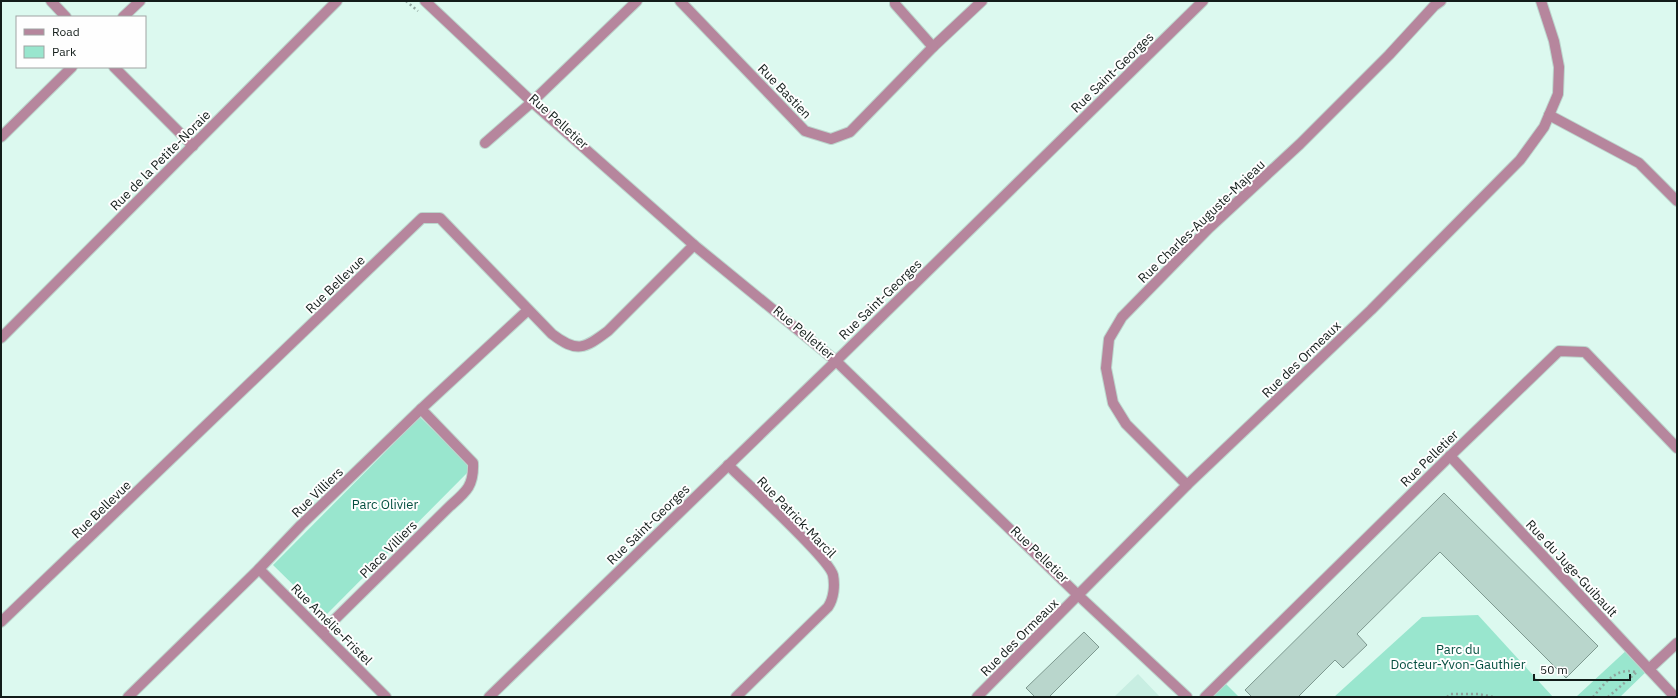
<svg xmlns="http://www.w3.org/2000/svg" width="1678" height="698" font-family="'IBM Plex Sans',sans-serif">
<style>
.built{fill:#c8eee2}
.green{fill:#99e6ce}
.building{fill:#b9d6cc;stroke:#7e9990}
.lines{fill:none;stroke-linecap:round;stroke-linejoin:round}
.minor-casing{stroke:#bcd6cd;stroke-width:12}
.tertiary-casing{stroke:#bcd6cd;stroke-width:12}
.path{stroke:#90a69f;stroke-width:2.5;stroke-dasharray:2 3;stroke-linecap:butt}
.minor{stroke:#b6869d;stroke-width:10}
.tertiary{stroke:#b6869d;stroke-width:10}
.labels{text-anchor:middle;stroke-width:4;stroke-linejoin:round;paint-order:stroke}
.street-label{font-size:13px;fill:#131d1a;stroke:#fefefe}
.park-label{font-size:13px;fill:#054f40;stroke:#fefefe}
</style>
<rect width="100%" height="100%" fill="#dcf9ef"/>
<polygon class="built" points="1138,674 1160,697 1114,697"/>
<g class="green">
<polygon points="420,417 472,468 325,616 273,565"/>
<polygon points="1478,615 1553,697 1334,697 1422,617"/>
<polygon points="1629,648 1649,669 1620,697 1576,697"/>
<polygon points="1222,680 1239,697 1205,697"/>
</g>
<g class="building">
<polygon points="1444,493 1598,646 1566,678 1440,552 1357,634 1367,645 1343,668 1335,660 1298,697 1252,697 1245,690"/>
<polygon points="1084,632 1099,647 1049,697 1035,697 1026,688"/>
</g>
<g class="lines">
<g class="minor-casing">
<g id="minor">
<polyline points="51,1 66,17"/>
<polyline points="425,1 532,102 694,245 836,361 1079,596 1187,697"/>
<polyline points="680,1 805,131 831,139 850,132 933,47 982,1"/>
<polyline points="895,1 895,4 933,47"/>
<polyline points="123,17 140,1"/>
<polyline points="114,67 193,146"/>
<polyline points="1549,115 1639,163 1677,201"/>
<polyline points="1,137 72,67"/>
<polyline points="485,143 532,102 637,1"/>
<polyline points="1450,456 1675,697"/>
<path d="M728,465C745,482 829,558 833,575C835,585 834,598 828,607L736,697"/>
<polyline points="1187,485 1126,424 1113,403 1106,368 1109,339 1122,317 1209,228 1300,144 1389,55 1434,6 1441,1"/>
<polyline points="259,569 386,697"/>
<path d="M1,622L422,218H440L552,334C577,353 584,349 608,331L694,245"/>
<path d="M322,632L450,506C466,492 474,486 473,463L421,409"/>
<polyline points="1649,669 1677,643"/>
<polyline points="128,697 259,569 301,525 421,409 528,310"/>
<polyline points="489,697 836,361 1203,1"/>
<polyline points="977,697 1187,485 1371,310 1520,160 1544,127 1558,94 1559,67 1554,41 1541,1"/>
<polyline points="1205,697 1450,456 1559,351 1585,352 1677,448"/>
</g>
</g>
<g class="tertiary-casing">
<polyline id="tertiary" points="1,338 337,1"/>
</g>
<g class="path">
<polyline points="406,1 418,11"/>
<polyline points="1447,697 1451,694 1478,694 1494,697"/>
<path d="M1593,697C1604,684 1616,667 1635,672"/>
<polyline points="1608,697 1637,672"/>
</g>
<use href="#minor" class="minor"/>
<use href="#tertiary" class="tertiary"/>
</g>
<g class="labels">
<g class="street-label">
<text transform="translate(1112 72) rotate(-44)" y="5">Rue Saint-Georges</text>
<text transform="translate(785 91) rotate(46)" y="5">Rue Bastien</text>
<text transform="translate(559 121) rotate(42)" y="5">Rue Pelletier</text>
<text transform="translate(160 160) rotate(-45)" y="5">Rue de la Petite-Noraie</text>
<text transform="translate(1201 221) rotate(-44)" y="5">Rue Charles-Auguste-Majeau</text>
<text transform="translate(335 284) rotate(-44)" y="5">Rue Bellevue</text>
<text transform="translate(880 299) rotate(-44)" y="5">Rue Saint-Georges</text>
<text transform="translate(804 332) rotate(40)" y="5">Rue Pelletier</text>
<text transform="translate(1301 359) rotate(-44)" y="5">Rue des Ormeaux</text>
<text transform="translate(1429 458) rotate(-44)" y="5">Rue Pelletier</text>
<text transform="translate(317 492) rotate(-44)" y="5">Rue Villiers</text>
<text transform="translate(101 509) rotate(-44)" y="5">Rue Bellevue</text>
<text transform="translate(797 517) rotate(46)" y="5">Rue Patrick-Marcil</text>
<text transform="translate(648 524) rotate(-44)" y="5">Rue Saint-Georges</text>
<text transform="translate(388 549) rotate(-45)" y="5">Place Villiers</text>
<text transform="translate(1040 554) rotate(44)" y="5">Rue Pelletier</text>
<text transform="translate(1572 568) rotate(47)" y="5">Rue du Juge-Guibault</text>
<text transform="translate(332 624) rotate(45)" y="5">Rue Amélie-Fristel</text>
<text transform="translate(1019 637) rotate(-45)" y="5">Rue des Ormeaux</text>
</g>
<g class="park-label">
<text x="385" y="509">Parc Olivier</text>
<text x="1458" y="654">Parc du<tspan x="1458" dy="15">Docteur-Yvon-Gauthier</tspan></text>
</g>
</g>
<rect width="1678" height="698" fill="none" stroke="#131d1a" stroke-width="4"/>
<rect x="16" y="16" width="130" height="52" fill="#fefefe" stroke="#a0a4a3"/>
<rect x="24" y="29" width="20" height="6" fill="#b6869d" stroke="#a0a4a3"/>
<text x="52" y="36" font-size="12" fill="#131d1a">Road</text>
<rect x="24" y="46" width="20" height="12" fill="#99e6ce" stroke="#a0a4a3"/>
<text x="52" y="56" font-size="12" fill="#131d1a">Park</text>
<path d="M1534 674v6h96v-6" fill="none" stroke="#131d1a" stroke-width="2"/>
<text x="1540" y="674" font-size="12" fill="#131d1a" stroke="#fefefe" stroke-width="3" paint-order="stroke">50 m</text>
</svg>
